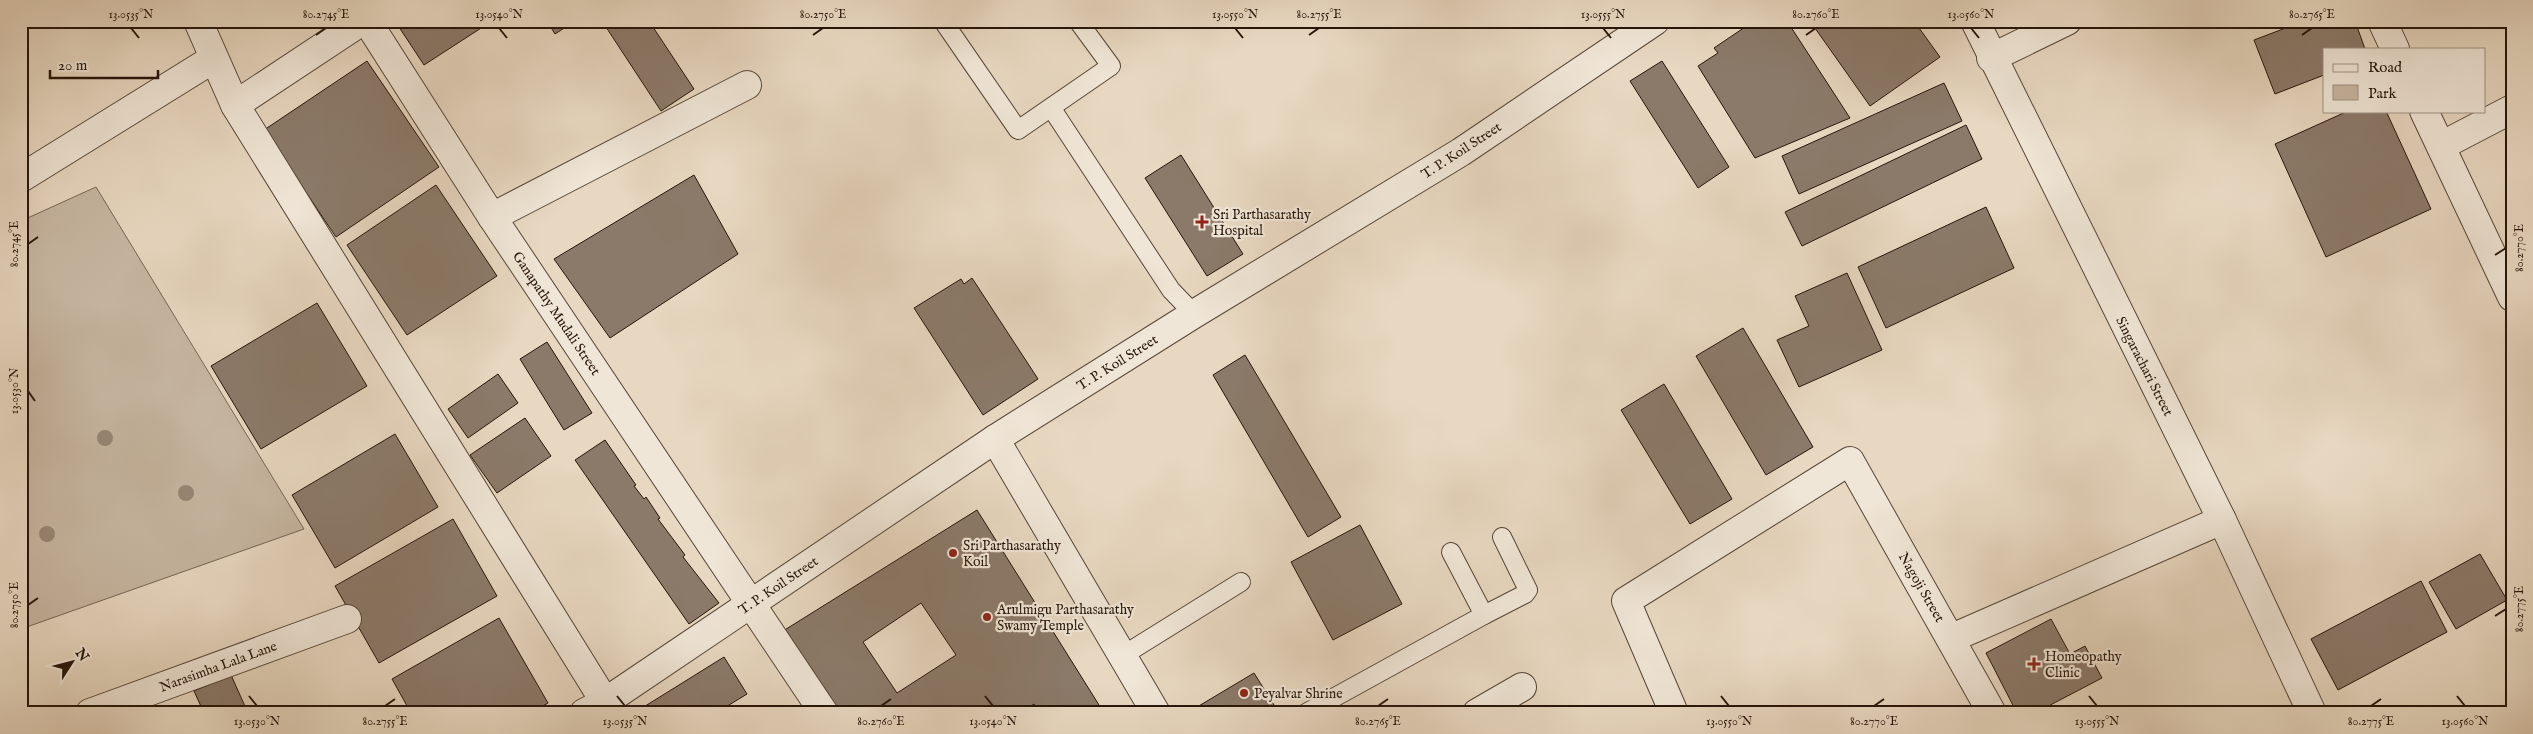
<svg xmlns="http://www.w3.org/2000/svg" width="2533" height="734" font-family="'IM FELL English',serif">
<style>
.green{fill:#c7b7a2;stroke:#766656}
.building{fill:#8b7a6a;stroke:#26150b;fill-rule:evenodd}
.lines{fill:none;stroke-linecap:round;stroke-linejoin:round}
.service-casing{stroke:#564638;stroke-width:20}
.minor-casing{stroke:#564638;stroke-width:30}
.service{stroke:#f0e6d7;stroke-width:18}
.minor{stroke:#f0e6d7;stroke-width:28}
.tree{fill:#988876}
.ticks{fill:none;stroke:#26150b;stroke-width:2}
.poi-dot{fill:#8f2418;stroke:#f0e6d7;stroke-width:2}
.labels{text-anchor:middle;stroke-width:4.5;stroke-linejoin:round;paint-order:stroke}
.street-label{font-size:14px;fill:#26150b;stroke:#f0e6d7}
.poi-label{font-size:14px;fill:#26150b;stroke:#f0e6d7;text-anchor:start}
.neatline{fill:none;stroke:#26150b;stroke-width:2}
.ticks-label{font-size:12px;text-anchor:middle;fill:#26150b}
</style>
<rect width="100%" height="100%" fill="#e8d8c1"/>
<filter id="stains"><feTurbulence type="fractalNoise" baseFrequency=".004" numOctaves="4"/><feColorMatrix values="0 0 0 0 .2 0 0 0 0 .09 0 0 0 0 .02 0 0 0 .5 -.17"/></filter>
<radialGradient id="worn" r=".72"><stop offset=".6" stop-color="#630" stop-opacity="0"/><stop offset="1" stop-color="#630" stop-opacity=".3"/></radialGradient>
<polygon class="green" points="96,187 304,529 21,629 21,221"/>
<g class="building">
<polygon points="395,21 492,21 424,65"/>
<polygon points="547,21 575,21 555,34"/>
<polygon points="608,21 649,21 694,89 661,111 604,24"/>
<polygon points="1602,21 1617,21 1607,28"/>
<polygon points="1754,21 1787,21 1850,118 1755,158 1698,66 1718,53 1714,48"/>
<polygon points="1810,21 1914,21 1940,57 1870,106"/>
<polygon points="2304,21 2355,21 2365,49 2324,49 2324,75 2275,94 2254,40"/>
<polygon points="367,61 439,167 336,237 264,130"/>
<polygon points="1662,61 1729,167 1698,188 1630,81"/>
<polygon points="1944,83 1962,121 1799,194 1782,156"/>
<polygon points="2348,111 2386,111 2431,209 2326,257 2275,144"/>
<polygon points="1966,125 1982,159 1802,246 1785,212"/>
<polygon points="1181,155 1243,254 1207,276 1145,178"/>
<polygon points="694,175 738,254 610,338 554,259"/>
<polygon points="436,185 497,276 407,335 347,245"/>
<polygon points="1986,207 2014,268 1886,328 1858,267"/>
<polygon points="1847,273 1882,350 1799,387 1777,340 1809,326 1795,296"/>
<polygon points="972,278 1038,379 983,415 914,308 961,279 964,284"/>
<polygon points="317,303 367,386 261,449 211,366"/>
<polygon points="1743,328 1813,447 1766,475 1696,356"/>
<polygon points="547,342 592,413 564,430 520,359"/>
<polygon points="1245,355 1341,517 1308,537 1213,375"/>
<polygon points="498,374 518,403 468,438 448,409"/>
<polygon points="1664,384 1732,499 1690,524 1621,410"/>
<polygon points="525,418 551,456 497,493 470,455"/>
<polygon points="395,434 438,507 335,568 292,495"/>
<polygon points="605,440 636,485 634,486 644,499 646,497 660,518 658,519 685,555 683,557 719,603 689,624 575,460"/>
<path d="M977,510L1104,713H1040L1034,704L1020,713H835L783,631ZM921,603L956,655L897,693L863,642Z"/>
<polygon points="453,519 497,596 379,663 335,586"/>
<polygon points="1360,525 1402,604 1333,640 1291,562"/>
<polygon points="2480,554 2507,600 2456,629 2429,582"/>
<polygon points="2421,581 2447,632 2338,690 2311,639"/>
<polygon points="499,618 548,703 530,713 411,713 392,679"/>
<polygon points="2051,619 2070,654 2085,646 2102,678 2035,713 2017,713 1986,653"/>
<polygon points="724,657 747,694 716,713 634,713"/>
<polygon points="1254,673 1279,713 1187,713"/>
<polygon points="231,675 248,713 204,713 194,691"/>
</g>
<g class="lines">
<g class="service-casing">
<g id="service">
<polyline points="943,21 1018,130 1111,66 1078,21"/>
<polyline points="1052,109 1171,290 1194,314"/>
<polyline points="1484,615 1525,594 1528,590 1502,537"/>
<polyline points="1122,656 1241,582"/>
<polyline points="1306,713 1484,615 1451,552"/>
</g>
</g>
<g class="minor-casing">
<g id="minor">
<polyline points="198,21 235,105 605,702"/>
<polyline points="367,21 492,217 824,713"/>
<polyline points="1975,21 2222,520 2312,713"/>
<polyline points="2382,21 2395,49"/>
<polyline points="1991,58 2067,21"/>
<polyline points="235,105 362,21"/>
<polyline points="2424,111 2512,297"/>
<polyline points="2441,146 2512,109"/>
<polyline points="21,178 213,59"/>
<polyline points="492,217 747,85"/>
<polyline points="995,439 1156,713"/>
<polyline points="1952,638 2222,520"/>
<polyline points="90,713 347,619"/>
<polyline points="584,713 605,702 995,439 1194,314 1461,152 1655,21"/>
<polyline points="1477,713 1522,687"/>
<polyline points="1674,713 1626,601 1850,461 1992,713"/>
</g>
</g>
<use href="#service" class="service"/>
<use href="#minor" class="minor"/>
</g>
<g class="tree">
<circle cx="105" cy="438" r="8"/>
<circle cx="186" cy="493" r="8"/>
<circle cx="47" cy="534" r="8"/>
</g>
<path class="ticks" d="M131,28L139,38M499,28L507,38M1235,28L1243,38M1603,28L1611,38M1971,28L1979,38M316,35L326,28M813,35L823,28M1309,35L1319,28M1806,35L1816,28M2302,35L2312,28M28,244L38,237M2495,255L2506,248M28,391L35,401M28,605L38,598M2495,616L2506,609M249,696L257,706M617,696L625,706M985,696L993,706M1721,696L1729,706M2089,696L2097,706M2457,696L2465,706M385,706L395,699M881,706L891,699M1378,706L1388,699M1874,706L1884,699M2371,706L2381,699"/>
<g class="poi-dot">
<path d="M1199.5 214.5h5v5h5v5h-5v5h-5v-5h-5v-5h5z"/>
<circle cx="953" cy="553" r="5"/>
<circle cx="987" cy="617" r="5"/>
<path d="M2031.5 656.5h5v5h5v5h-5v5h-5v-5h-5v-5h5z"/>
<circle cx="1244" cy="693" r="5"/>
</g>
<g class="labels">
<g class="street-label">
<text transform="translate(1461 150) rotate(-33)" y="5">T. P. Koil Street</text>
<text transform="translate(557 313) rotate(56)" y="5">Ganapathy Mudali Street</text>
<text transform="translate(1117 362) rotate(-32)" y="5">T. P. Koil Street</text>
<text transform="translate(2145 366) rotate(63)" y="5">Singarachari Street</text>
<text transform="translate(778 585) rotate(-34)" y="5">T. P. Koil Street</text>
<text transform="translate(1922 587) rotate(60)" y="5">Nagoji Street</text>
<text transform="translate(218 666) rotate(-20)" y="5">Narasimha Lala Lane</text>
</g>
<g class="poi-label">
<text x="1213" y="219">Sri Parthasarathy<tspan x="1213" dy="16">Hospital</tspan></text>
<text x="963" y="550">Sri Parthasarathy<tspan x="963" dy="16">Koil</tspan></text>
<text x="997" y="614">Arulmigu Parthasarathy<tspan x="997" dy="16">Swamy Temple</tspan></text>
<text x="2045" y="661">Homeopathy<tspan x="2045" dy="16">Clinic</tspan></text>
<text x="1254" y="698">Peyalvar Shrine</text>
</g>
</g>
<rect width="2533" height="734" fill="none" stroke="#e8d8c1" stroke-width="55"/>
<rect x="2323" y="48" width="162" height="65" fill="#f0e6d7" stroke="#9f9285"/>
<rect x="2333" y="64" width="25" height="8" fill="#f0e6d7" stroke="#9f9285"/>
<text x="2368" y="72" font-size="15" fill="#26150b">Road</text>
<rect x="2333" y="85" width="25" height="15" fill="#c7b7a2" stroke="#9f9285"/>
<text x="2368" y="98" font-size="15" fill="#26150b">Park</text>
<g transform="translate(72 662) rotate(54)" stroke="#f0e6d7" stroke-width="4" paint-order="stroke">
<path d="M0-4L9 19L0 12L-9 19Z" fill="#26150b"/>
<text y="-8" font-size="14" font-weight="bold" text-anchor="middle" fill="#26150b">N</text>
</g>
<path d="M50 70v8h108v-8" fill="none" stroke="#26150b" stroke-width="2.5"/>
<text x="58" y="70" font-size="15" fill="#26150b" stroke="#f0e6d7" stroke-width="4" paint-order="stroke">20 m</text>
<rect x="28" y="28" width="2478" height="678" class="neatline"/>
<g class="ticks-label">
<text x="131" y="18">13.0535°N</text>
<text x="326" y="18">80.2745°E</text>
<text x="499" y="18">13.0540°N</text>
<text x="823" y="18">80.2750°E</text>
<text x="1235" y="18">13.0550°N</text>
<text x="1319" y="18">80.2755°E</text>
<text x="1603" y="18">13.0555°N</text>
<text x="1816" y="18">80.2760°E</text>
<text x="1971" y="18">13.0560°N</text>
<text x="2312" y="18">80.2765°E</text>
<text transform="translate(14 244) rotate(-90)" y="4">80.2745°E</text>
<text transform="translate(2519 248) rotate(-90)" y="4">80.2770°E</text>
<text transform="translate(14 391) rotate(-90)" y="4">13.0530°N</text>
<text transform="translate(14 605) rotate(-90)" y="4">80.2750°E</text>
<text transform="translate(2519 609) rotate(-90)" y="4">80.2775°E</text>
<text x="257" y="725">13.0530°N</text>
<text x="385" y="725">80.2755°E</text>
<text x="625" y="725">13.0535°N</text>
<text x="881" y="725">80.2760°E</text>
<text x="993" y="725">13.0540°N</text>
<text x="1378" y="725">80.2765°E</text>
<text x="1729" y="725">13.0550°N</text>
<text x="1874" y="725">80.2770°E</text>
<text x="2097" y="725">13.0555°N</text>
<text x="2371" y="725">80.2775°E</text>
<text x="2465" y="725">13.0560°N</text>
</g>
<rect width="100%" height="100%" filter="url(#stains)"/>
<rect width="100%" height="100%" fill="url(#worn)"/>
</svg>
